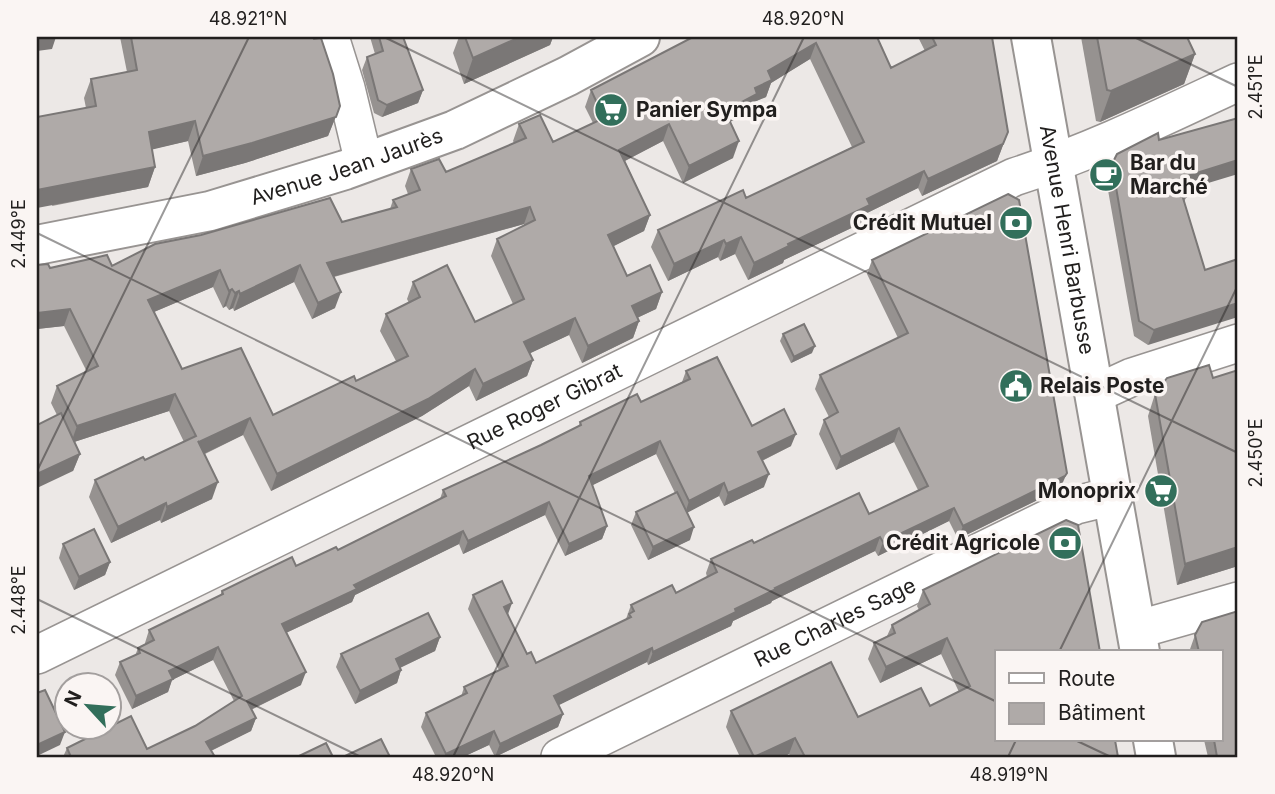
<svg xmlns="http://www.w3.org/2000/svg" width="1275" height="794" font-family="Inter,sans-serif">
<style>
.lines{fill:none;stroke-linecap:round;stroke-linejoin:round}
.minor-casing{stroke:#989492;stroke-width:40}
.major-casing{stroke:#989492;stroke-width:42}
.minor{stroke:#fff;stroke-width:37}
.major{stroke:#fff;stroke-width:38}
.wall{fill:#969290;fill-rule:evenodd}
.shaded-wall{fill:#7a7776}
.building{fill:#afaaa8;stroke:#7a7776;stroke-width:2;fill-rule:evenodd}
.ticks{fill:none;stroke:#211f1e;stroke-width:2;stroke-opacity:0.45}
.labels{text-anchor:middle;stroke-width:7;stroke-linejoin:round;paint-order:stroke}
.poi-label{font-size:21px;font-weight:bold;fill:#211f1e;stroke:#faf5f3;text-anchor:start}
.street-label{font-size:21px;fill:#211f1e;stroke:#faf5f3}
.neatline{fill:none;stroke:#211f1e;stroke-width:2.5}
.ticks-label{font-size:18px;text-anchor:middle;fill:#211f1e}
</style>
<rect width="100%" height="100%" fill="#ece8e6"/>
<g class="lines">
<g class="minor-casing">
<g id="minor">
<polyline points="330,37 346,88 364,163"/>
<polyline points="1095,394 1132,377 1238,343"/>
<polyline points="1136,630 1238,601"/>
<path id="s1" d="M37,655L1014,177C1092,152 1165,116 1238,82"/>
<path id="s2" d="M560,757L1076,505L1113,496"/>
</g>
</g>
<g class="major-casing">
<g id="major">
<path id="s3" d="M1031,37L1140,652"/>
<path id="s4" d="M37,245L210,211L345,170L455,130L568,76L640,37"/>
<polyline points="1153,740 1156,757"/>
</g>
</g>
<use href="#minor" class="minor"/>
<use href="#major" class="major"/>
</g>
<g class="wall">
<polygon points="120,37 313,37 340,106 328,136 245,163 196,176 188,141 152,149 155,167 148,187 52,206 86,108 84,98 91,79 127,72"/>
<polygon points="370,37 403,37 423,90 418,103 382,117 374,113 362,70 367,57 375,54"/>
<polygon points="459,37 553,37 550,45 464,84 453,53"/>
<path d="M693,37H877L891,68L925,51L918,37H992L1008,132L997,161L922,196L918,188L867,213L864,222L784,260L783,263L748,280L735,254L720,261L718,257L668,281L651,247L658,230L746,198L852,147L810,59L771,83L766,97L754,102L751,111L730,122L733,158L683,183L663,141L625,161L650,215L644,231L613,246L627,276L662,292L656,309L637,318L639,321L633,338L582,363L569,335L530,353L533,360L527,376L476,401L469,386L422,416L271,491L243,435L205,454L212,499L161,523L160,520L111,543L89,497L95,480L145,460L184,442L169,411L74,442L80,454L73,471L57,415L51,403L57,386L87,372L64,326L37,329V265L50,268L112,266L342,222L390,209L393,200L408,194L405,186L411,169L446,172L514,143L513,141L519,124L553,142L593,123L585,107L591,90ZM524,224V226L497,239L491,256L513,304L475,322L413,282L407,299L409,303L386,314L380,331L396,361L356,381L273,415L182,369L154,312L213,287L223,308L226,306L229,310L233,308L234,311L294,282L312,319L335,308L334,277Z"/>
<polygon points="1081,37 1187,37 1195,54 1184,84 1100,122 1096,121"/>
<polygon points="1159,140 1184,191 1186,197 1184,203 1205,270 1148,345 1134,336 1106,179 1112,164"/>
<polygon points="872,260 1062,487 1060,489 958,539 949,521 878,556 875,551 772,601 771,603 733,621 731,626 648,665 647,662 558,705 563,714 558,727 495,757 489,745 463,757 436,757 421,727 426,713 461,697 464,687 499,670 468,609 473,595 508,615 527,654 536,663 626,619 631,605 676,593 707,577 706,573 711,559 754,543 869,514 918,490 894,442 836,470 819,434 824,420 829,417 815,389 820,375 898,338 867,274"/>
<polygon points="783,334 812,353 791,363 780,341"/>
<polygon points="686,371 752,426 791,446 762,461 764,487 724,506 719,496 687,512 690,540 648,560 631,525 636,512 675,493 656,454 592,485 607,526 602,539 565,556 545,515 463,554 459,544 355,595 352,602 286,633 301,685 251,710 256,718 251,731 211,751 215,757 63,757 67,748 147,749 195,726 234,701 213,660 172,680 168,692 132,709 115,675 120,662 135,656 138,648 145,644 145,643 149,630 220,596 222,591 296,566 338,550 440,499 443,490 541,445 579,426 580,422 641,402 682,382"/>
<polygon points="1155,394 1238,566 1177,585 1148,416"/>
<polygon points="63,544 110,562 105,575 74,590 59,558"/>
<polygon points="923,590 1118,757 791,757 789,754 783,757 740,757 726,727 731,711 858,717 930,706 959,692 941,654 880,683 868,659 874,643 887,636 892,625 919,610 917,606"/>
<polygon points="1238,611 1238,757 1208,757 1204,740 1221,740 1221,652 1189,652 1195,635 1202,622"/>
<polygon points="440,637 435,651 400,668 401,670 397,683 355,704 336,667 341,654"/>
</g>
<g class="shaded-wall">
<polygon points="37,37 56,37 52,49 37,51"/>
<polygon points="520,37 553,37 550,45 464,84 473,58"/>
<polygon points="816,43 810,59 771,83 766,97 754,102 751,111 718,128 725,111 768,71"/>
<polygon points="1195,54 1184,84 1100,122 1111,91"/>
<polygon points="423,90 418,103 382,117 387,105"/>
<polygon points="340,106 328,136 245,163 196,176 203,156"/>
<polygon points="195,121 188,141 142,152 149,132"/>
<polygon points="669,124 663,141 613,167 619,150"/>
<polygon points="1008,132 997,161 922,196 928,179"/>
<polygon points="739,141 733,158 683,183 689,166"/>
<polygon points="1238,160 1238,174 1175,193 1181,178"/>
<polygon points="155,167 148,187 37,208 37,190"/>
<polygon points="924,171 918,188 867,213 864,222 784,260 783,263 748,280 754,263 867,199"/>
<polygon points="530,207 524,224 321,280 327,263"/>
<polygon points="650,215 644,231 602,252 608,235"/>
<polygon points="741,237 735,254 720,261 726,244"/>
<polygon points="724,240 718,257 668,281 674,264"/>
<polygon points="300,265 294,282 234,311 240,294"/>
<polygon points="220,270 213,287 142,317 148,300"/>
<polygon points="232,289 226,306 223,308 229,291"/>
<polygon points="239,291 233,308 229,310 235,293"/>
<polygon points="341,292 335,308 312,319 318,303"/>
<polygon points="662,292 656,309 626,323 632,306"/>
<polygon points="1238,303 1238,317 1148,345 1154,330"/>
<polygon points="70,309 64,326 37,329 37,313"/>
<polygon points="575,318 569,335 518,359 524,342"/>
<polygon points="639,321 633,338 582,363 588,346"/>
<polygon points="815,346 812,353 791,363 794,357"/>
<polygon points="533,360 527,376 476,401 483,384"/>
<polygon points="475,369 469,386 422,416 271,491 277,474"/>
<polygon points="175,394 169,411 71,443 77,426"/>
<polygon points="250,418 243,435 193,459 199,442"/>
<polygon points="899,428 894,442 836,470 841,457"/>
<polygon points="796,434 791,446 753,465 758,452"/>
<polygon points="660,441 656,454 585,489 589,476"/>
<polygon points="80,454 73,471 37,488 37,474"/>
<polygon points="1067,473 1060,489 958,539 963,526"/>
<polygon points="769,474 764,487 724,506 728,493"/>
<polygon points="218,482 212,499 161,523 167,507"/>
<polygon points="724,483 719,496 685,514 689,501"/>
<polygon points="549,502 545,515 463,554 468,541"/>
<polygon points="166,503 160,520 111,543 118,527"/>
<polygon points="954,508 949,521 878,556 883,542"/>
<polygon points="607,526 602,539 565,556 569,544"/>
<polygon points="694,527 690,540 648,560 653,547"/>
<polygon points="463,531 459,544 355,595 352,602 277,637 282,624 354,585"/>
<polygon points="880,537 875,551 772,601 771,603 733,621 731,626 648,665 653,652 775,588"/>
<polygon points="1238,547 1238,566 1177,585 1185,564"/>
<polygon points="110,562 105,575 74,590 79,577"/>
<polygon points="512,603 507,617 504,607"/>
<polygon points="440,637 435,651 391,672 396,659"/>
<polygon points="947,638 941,654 880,683 886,667"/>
<polygon points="218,647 213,660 172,680 168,692 132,709 136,696 169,671"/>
<polygon points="652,648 647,662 549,710 554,696"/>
<polygon points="401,670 397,683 355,704 360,691"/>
<polygon points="306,672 301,685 242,714 247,701"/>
<polygon points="563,714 558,727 495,757 500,744"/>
<polygon points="256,718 251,731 202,755 206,742"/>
<polygon points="494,731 489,745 463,757 445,757 446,754"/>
<polygon points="65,732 60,745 37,756 37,745"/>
<polygon points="795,738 789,754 783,757 756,757"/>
</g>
<g class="building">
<polygon points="131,37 313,37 314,39 321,38 333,74 340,106 336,117 252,143 203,156 195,121 149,132 155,167 37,190 37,117 96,106 91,79 137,70"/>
<polygon points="379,37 403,37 423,90 387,105 378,100 367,57 383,51"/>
<polygon points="465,37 520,37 473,58"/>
<path d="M693,37H877L891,68L936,45L932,37H992L1008,132L1003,144L928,179L924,171L867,199L870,205L788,244L789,246L754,263L741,237L726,244L724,240L674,264L658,230L743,190L746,198L864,142L816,43L768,71L772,80L755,88L757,94L725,111L739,141L689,166L669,124L619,150L650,215L608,235L627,276L650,265L662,292L632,306L639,321L588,346L575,318L524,342L533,360L483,384L475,369L428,399L277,474L250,418L199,442L198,441L218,482L167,507L166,503L118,527L95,480L143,457L145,460L196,436L175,394L77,426L57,386L98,366L70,309L37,313V265L48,264L50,268L107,255L112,266L155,244L201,235L330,198L342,222L397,207L393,200L420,190L411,169L439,159L446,172L526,138L519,124L540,115L553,142L604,118L591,90ZM530,207L535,220L497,239L524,299L475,322L447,265L413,282L420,297L386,314L408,356L356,381L354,376L273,415L241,348L182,369L148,300L220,270L229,291L232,289L235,293L239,291L240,294L300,265L318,303L341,292L327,263Z"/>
<polygon points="1097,37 1187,37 1195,54 1111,91 1107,90"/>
<polygon points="1238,118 1238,160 1181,178 1186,197 1183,198 1205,270 1238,259 1238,303 1154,330 1139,321 1112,164 1117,154 1158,133 1159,140"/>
<polygon points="1008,194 1019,200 1067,473 1065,476 963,526 954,508 883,542 880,537 775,588 776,589 735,609 736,612 653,652 652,648 554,696 563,714 500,744 494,731 446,754 426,713 467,693 464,687 508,666 473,595 502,581 512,603 504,607 527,654 531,652 536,663 631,617 629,614 634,611 631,605 672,585 676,593 717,572 711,559 752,540 754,543 859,493 869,514 928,486 899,428 841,457 824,420 838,412 820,375 908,333 872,260"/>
<polygon points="804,324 815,346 794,357 783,334"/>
<polygon points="717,357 752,426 784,409 796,434 758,452 769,474 728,493 724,483 689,501 660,441 589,476 607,526 569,544 549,502 468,541 463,531 354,585 357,589 282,624 306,672 247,701 256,718 206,742 215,757 71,757 67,748 131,716 147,749 195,726 242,696 218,647 169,671 173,679 136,696 120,662 140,653 138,648 154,640 149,630 223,594 222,591 292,557 296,566 336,547 338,550 446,496 443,490 541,445 581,425 580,422 637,394 641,402 690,379 686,371"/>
<polygon points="1209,365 1213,378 1238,370 1238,547 1185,564 1155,394 1167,378"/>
<polygon points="61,413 80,454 37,474 37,425"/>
<polygon points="677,492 694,527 653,547 636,512"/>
<polygon points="1066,520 1078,525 1100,652 997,652 997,740 1115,740 1118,757 805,757 795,738 754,757 731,711 831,662 858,717 921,688 930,706 970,686 947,638 886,667 874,643 895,633 892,625 930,604 923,590"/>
<polygon points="94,529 110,562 79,577 63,544"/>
<polygon points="1238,611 1238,757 1217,757 1214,740 1221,740 1221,652 1199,652 1195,635 1202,622"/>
<polygon points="428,613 440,637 396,659 401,670 360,691 341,654"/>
<polygon points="45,690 65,732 37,745 37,693"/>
<polygon points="381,739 390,757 343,757"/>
<polygon points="326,743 333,757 297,757"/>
</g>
<path class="ticks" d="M384,37L1238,453M1134,37L1238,87M37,233L997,702M37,471L249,37M37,599L361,757M1059,652L1238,285M1075,740L1111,757M453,757L804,37M1008,757L1016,740"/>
<defs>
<g id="supermarket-disc" transform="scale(1.75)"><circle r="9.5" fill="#326f5b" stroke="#faf5f3"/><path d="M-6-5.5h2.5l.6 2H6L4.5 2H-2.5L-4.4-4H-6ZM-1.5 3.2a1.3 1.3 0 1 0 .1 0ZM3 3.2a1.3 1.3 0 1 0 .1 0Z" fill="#fff"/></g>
<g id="cafe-disc" transform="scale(1.75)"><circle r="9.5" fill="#326f5b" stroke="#faf5f3"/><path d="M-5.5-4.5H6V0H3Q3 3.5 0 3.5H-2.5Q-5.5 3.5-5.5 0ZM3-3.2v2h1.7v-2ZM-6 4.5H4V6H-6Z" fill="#fff"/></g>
<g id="bank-disc" transform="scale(1.75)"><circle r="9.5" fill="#326f5b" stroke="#faf5f3"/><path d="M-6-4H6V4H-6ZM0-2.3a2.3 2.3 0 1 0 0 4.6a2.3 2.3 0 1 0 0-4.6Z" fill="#fff"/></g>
<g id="civic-disc" transform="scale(1.75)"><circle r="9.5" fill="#326f5b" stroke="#faf5f3"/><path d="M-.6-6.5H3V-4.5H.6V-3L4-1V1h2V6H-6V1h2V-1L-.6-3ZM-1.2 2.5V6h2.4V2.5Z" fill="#fff"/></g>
</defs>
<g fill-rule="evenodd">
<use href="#supermarket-disc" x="611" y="110"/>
<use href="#cafe-disc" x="1106" y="175"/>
<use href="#bank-disc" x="1016" y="223"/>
<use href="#civic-disc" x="1016" y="386"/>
<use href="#supermarket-disc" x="1161" y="491"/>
<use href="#bank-disc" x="1065" y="543"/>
</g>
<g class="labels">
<g class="poi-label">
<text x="636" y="117">Panier Sympa</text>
<text x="1130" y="170">Bar du<tspan x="1130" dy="24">Marché</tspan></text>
<text x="992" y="230" text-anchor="end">Crédit Mutuel</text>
<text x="1040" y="393">Relais Poste</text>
<text x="1136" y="498" text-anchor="end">Monoprix</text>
<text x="1040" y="550" text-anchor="end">Crédit Agricole</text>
</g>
<g class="street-label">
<text dy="7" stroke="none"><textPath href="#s4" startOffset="320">Avenue Jean Jaurès</textPath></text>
<text dy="7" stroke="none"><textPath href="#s3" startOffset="206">Avenue Henri Barbusse</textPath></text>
<text dy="7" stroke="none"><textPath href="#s1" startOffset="565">Rue Roger Gibrat</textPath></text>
<text dy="7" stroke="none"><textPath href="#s2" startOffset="306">Rue Charles Sage</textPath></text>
</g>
</g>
<rect width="1275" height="794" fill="none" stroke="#faf5f3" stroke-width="77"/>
<rect x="995" y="650" width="228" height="91" fill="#faf5f3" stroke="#a39f9e" stroke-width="2"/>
<rect x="1009" y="673" width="35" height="10" fill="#ffffff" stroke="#a39f9e" stroke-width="2"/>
<text x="1058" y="686" font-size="21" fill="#211f1e">Route</text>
<rect x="1009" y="703" width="35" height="21" fill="#afaaa8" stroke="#a39f9e" stroke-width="2"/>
<text x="1058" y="720" font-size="21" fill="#211f1e">Bâtiment</text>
<g transform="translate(88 706) rotate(296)"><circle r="33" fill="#faf5f3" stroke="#a39f9e" stroke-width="2"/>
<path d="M0-5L12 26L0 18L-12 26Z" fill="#326f5b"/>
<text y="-10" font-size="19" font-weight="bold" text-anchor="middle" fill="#211f1e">N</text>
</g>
<rect x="38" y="38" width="1198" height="718" class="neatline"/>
<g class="ticks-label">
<text x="248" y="25">48.921°N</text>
<text x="803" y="25">48.920°N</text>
<text transform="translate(1256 87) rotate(-90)" y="6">2.451°E</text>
<text transform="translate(19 234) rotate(-90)" y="6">2.449°E</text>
<text transform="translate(1256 453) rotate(-90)" y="6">2.450°E</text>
<text transform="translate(19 600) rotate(-90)" y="6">2.448°E</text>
<text x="453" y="781">48.920°N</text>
<text x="1009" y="781">48.919°N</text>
</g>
</svg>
